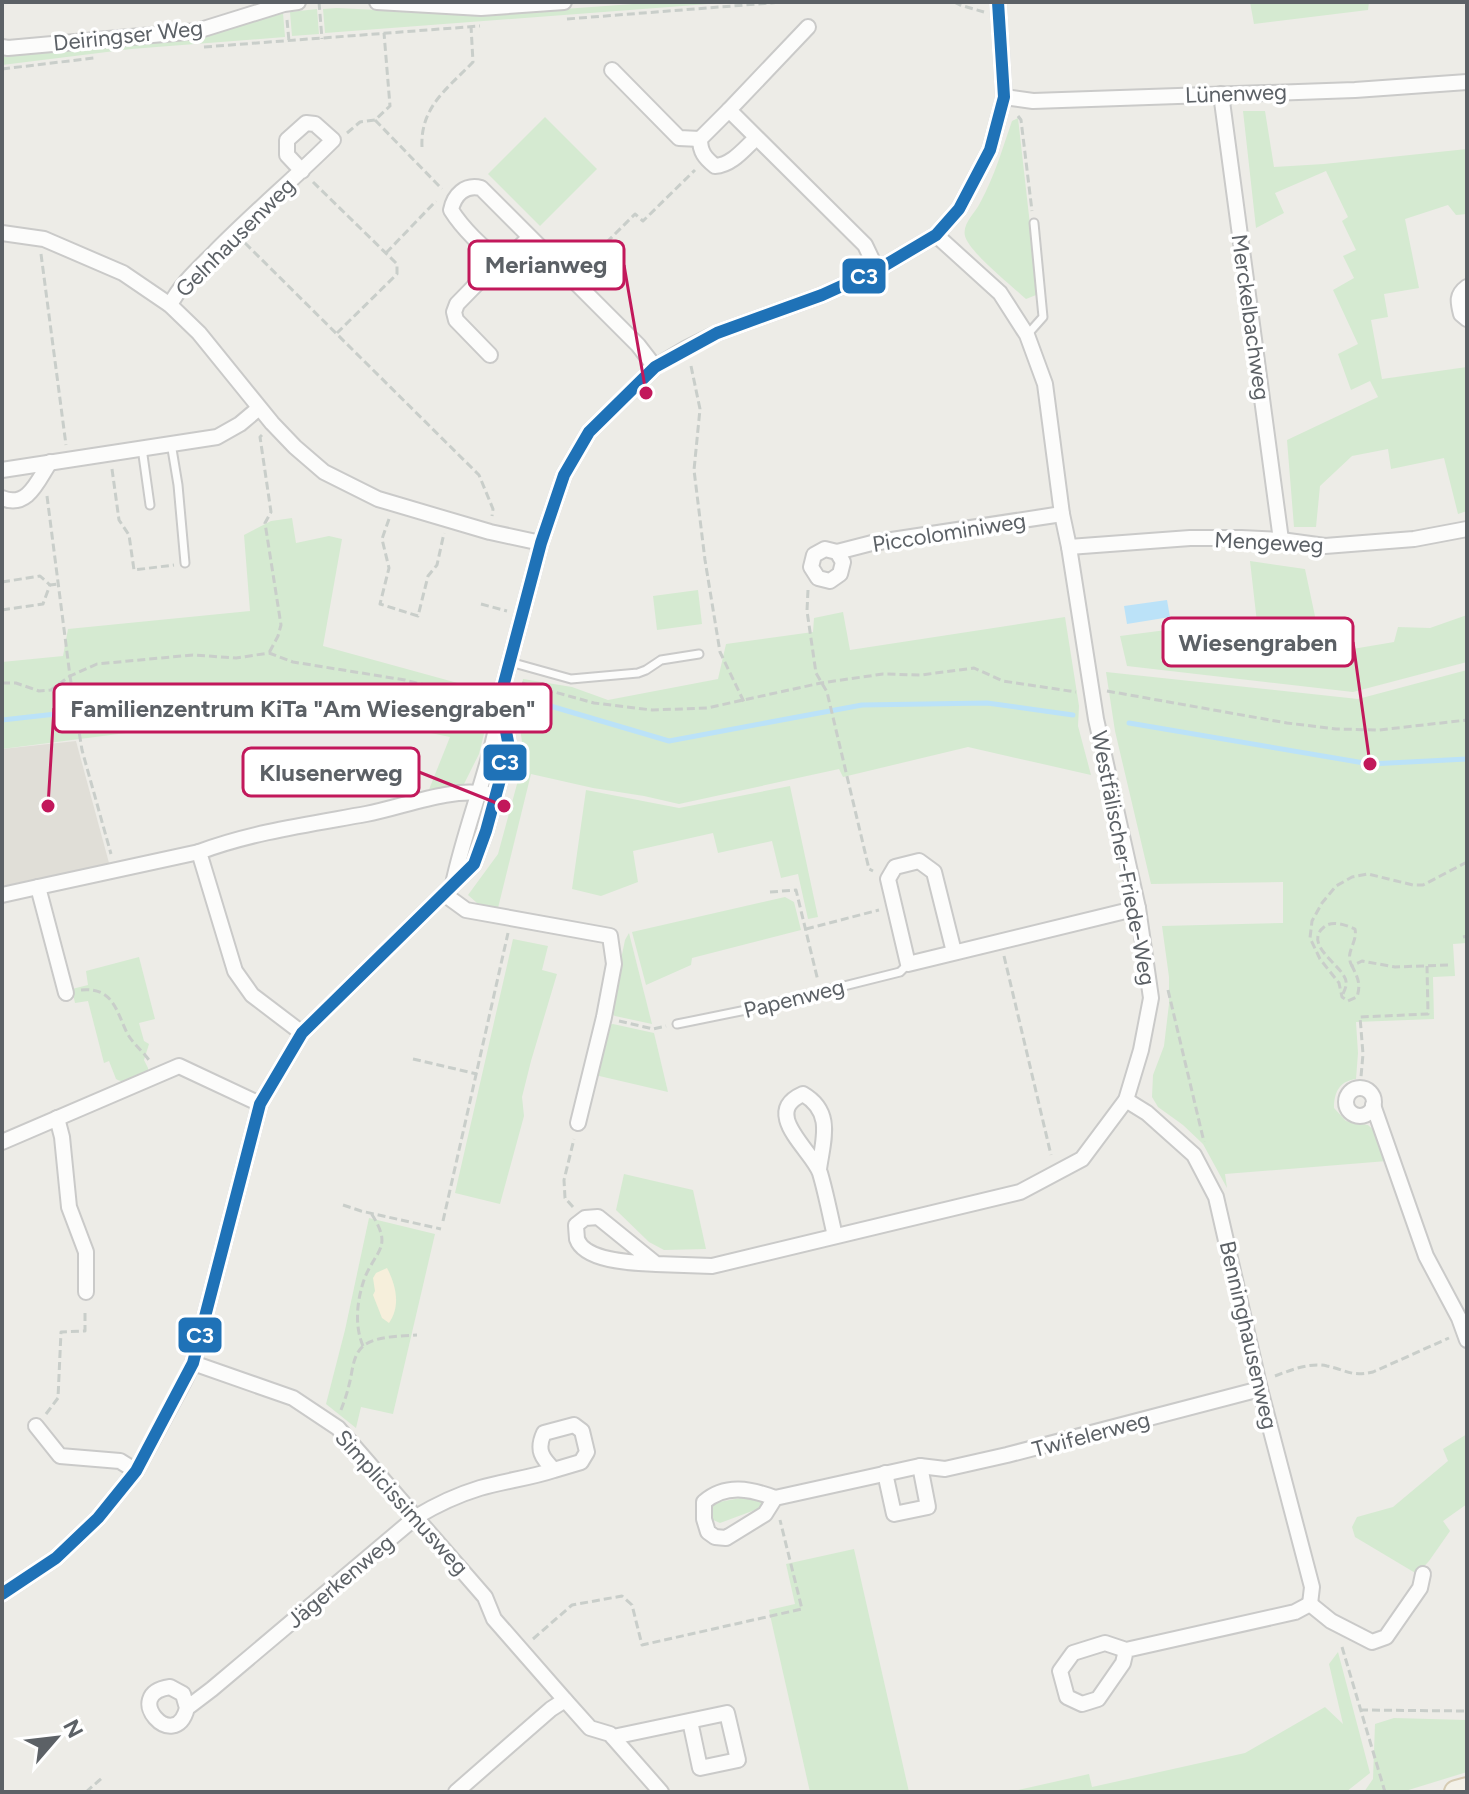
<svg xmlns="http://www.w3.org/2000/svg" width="1469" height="1794" font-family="Figtree,sans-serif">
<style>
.education{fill:#e0ded7}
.green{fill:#d5ead1}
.sand{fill:#f6efdb}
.water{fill:#bbe2f8}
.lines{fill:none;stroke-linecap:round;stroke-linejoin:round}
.stream{stroke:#bbe2f8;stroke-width:5}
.lane-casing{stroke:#cacac9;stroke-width:11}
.street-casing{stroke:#cacac9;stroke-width:18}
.primary-casing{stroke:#d6cbb3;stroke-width:26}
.path{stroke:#c9ceca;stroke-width:3;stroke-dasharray:8 4;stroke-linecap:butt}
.lane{stroke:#fcfcfb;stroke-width:7}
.street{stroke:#fcfcfb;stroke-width:14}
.primary{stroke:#f3f1e8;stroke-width:22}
.bus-1-casing{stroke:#fff;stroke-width:18}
.bus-1{stroke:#1f72b7;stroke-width:12}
.labels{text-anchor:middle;stroke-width:7;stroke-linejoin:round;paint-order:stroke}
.street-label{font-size:22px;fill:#5c6166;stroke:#fff}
.leader{fill:none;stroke:#c2185b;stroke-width:3}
.callout-dot{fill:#c2185b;stroke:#fff;stroke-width:3}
.callout{fill:#fff;stroke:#c2185b;stroke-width:3}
.callout-label{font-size:24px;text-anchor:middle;font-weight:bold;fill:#5c6166}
.line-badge{stroke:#fff;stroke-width:3}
.badge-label{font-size:22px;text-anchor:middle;font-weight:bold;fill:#fff}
</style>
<rect width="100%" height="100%" fill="#edece7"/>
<polygon class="education" points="76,741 109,863 2,887 2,749"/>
<g class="green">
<polygon points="661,2 735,2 325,33 323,9 337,8 481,15"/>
<polygon points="1250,2 1369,2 1368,10 1254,24"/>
<polygon points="317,9 319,34 292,36 290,12"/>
<polygon points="283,13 285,37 131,49 2,65 2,57 205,36"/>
<polygon points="1243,111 1265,111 1274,167 1324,164 1467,149 1467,214 1456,215 1448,205 1405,219 1419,288 1384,294 1388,317 1371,320 1382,379 1467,367 1467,511 1458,514 1444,458 1391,469 1388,449 1352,456 1320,486 1316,527 1294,527 1287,440 1378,397 1370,381 1351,390 1338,354 1358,344 1333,290 1354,278 1343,256 1356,250 1342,221 1348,217 1326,171 1275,193 1284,213 1256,228"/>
<polygon points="545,117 597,169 540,226 488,174"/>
<path d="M1018,118L1037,287L1036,295L1026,299C1013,287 969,252 965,236C962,224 975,213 980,203C995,175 1002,150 1012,121Z"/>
<polygon points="292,518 296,543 329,536 342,539 323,646 494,693 479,754 464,784 428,792 450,737 358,718 157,729 2,749 2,662 63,656 68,629 250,611 244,535 271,521"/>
<polygon points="1250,561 1305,569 1323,654 1394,642 1398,627 1430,628 1467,615 1467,662 1353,692 1127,666 1120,636 1174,629 1182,652 1211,648 1215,658 1260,649"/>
<polygon points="698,590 702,624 657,630 653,596"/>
<polygon points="843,612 850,650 1065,617 1079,706 1078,726 1091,775 968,747 843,777 839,769 679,804 644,796 593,788 531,774 498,908 477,903 468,895 498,854 520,773 522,742 518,714 523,679 572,687 608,700 718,679 726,644 813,632 814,618"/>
<path d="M1467,670V943L1453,944L1455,976L1433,977L1434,1019L1356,1022L1358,1053L1356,1079C1339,1081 1334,1093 1334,1108L1346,1121L1368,1125L1379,1135L1387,1161L1225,1174L1227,1188L1203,1144L1183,1125L1158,1107L1152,1097L1153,1075L1164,1046L1169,1004V977L1162,926L1283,923V882L1151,884L1115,731L1106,672L1358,699Z"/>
<polygon points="790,786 818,917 808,919 798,874 781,878 772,841 718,853 713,833 633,851 638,882 601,896 572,889 586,790 679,808"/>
<polygon points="785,897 794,902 801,930 692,958 691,965 646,985 632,932"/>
<polygon points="629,933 652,1024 615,1016 610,1013 625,940"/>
<polygon points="513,939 548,946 542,970 557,974 531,1061 522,1097 524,1116 500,1204 455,1193"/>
<path d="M139,957L155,1019L139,1023L144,1041L149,1044L144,1060L148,1068V1074C137,1079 127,1085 116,1079L109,1061L104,1063L88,1001L75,1003L72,989L88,985L86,971Z"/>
<polygon points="613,1024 654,1033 668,1092 595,1075 608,1025"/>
<polygon points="624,1174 693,1190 706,1249 664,1250 649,1242 616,1210"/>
<polygon points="369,1218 435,1234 393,1414 361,1407 356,1428 326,1404 345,1330"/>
<polygon points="1467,1434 1467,1504 1443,1521 1450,1531 1429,1561 1417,1574 1355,1537 1352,1527 1357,1517 1393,1507 1448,1461 1443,1449"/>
<polygon points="751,1496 760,1498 763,1507 720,1523 711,1519 710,1513 713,1505 719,1502"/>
<polygon points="854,1549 909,1792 810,1792 770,1615 769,1610 795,1604 786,1564"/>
<polygon points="1338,1652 1370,1773 1346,1792 1009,1792 1089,1774 1092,1787 1245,1753 1325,1707 1343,1724 1329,1664"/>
<polygon points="1394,1718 1467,1720 1467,1772 1402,1792 1364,1792 1373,1779 1375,1724"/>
</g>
<path class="sand" d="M387,1268C396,1285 401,1306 389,1323L382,1318L373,1295L375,1291L373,1278L376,1273Z"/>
<polygon class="water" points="1167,600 1170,617 1127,624 1124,606"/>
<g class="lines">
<g class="stream">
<polyline points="530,700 669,741 862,705 987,703 1073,715"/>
<polyline points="2,720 245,693 333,689 439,708 477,702"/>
<polyline points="1129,723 1370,764 1467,759"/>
</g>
<g class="lane-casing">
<g id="lane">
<polyline points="1027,335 1043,317 1034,223"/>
<polyline points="171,443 178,485 185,563"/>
<polyline points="142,448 150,505"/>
<polyline points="510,662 571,679 638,673 646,670 661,660 699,654"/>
<polyline points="677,1024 756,1008 900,972 908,964"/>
</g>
</g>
<g class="street-casing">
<g id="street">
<polyline points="377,2 481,8 564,2"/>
<polyline points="808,27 729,110 865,245 877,270"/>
<polyline points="2,47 8,48 197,31 284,4 298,2"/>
<polyline points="612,70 679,138 700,139"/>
<polyline points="1221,94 1281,540"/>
<polyline points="1004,97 1033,101 1355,90 1467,82"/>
<path d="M729,110L700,139C700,152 705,158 715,166C732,165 744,149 756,138"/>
<polyline points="2,233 44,239 123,273 170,305 199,333 272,423 295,447 324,472 378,499 490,532 541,543"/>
<path d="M530,237L511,255L501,259C484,251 461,226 451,210C454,195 465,184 481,188L638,345L655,367"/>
<path d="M1467,287C1456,295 1458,302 1461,314L1467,319"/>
<path d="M170,305C181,284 197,270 214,253C252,214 294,179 333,140L315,124L306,123L287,140V155L302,171"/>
<polyline points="490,355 456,320 454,312 457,304 501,259"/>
<polyline points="2,470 217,437 240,424 259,408"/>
<path d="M2,498C28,509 38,480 50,462"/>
<polyline points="1069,547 1190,538 1241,538 1281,540 1325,546 1414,539 1467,529"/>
<polyline points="837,552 825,549 814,555 811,567 818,578 830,581 840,574 843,562 837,552 872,543 1062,514"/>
<path d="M453,884C467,818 496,755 503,687L541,543L564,475L589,432L655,367L687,348L717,333L822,295L877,270L936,235L959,209L990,150L1004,97L998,2"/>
<polyline points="444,894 466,910 610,936 614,964 604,1017 578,1123"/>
<polyline points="2,895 38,887"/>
<polyline points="954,952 934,872 919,861 895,867 888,879 908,964 1138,908"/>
<polyline points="66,993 38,887 199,852"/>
<path d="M302,1033L252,995L235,971L199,852C252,832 311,824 366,814C404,807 449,787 487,794"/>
<circle cx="1360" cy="1102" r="14"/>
<polyline points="1126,1100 1147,1113 1194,1155 1216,1197 1260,1389 1312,1587 1310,1604"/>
<polyline points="1373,1105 1426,1256 1459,1318 1467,1340"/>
<polyline points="57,1118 62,1137 69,1207 86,1252 86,1292"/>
<polyline points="2,1142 179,1066 260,1104"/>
<path d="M819,1169C823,1140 834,1112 803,1094C760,1113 813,1151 820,1173C826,1193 830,1215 835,1236"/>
<path d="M656,1264C636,1263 585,1262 577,1239C577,1238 576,1227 576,1225L585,1218L598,1217L656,1264L712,1266L1020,1192L1082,1159L1126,1100L1141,1050L1151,998L1138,908L1096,719L1069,547L1062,514L1045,384L1027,335L1000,293L936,235"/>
<polyline points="193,1363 293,1398 338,1428 485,1597 494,1619 565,1700 590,1728 610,1734 661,1792"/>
<polyline points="36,1426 60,1456 120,1461 136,1471"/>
<polyline points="885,1473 894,1514 928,1507 920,1466"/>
<path d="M775,1498L765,1514L726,1538L715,1537L708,1532L704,1519V1502C726,1483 751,1489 775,1498L920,1466L945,1469L1007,1455L1260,1389"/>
<polyline points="2,1594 56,1558 98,1518 136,1471 183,1383 193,1363 260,1104 302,1033 474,864 486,831 509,747 502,711"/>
<polyline points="1310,1604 1331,1621 1372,1642 1386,1637 1420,1588 1423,1574"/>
<polyline points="1126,1650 1123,1663 1098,1699 1082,1704 1067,1697 1060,1671 1073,1653 1105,1643 1126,1650 1295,1612 1310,1604"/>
<path d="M187,1708L183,1694L170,1687C120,1694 175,1755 187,1708L212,1689L416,1517C436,1505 457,1495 480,1488C504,1481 530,1478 554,1470C542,1458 536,1450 544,1433L574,1425L582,1431L587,1452L581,1462L554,1470"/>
<polyline points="613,1737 727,1713 738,1760 700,1768 690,1721"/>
<polyline points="456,1792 551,1709 565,1700"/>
</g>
</g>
<g class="primary-casing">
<polyline id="primary" points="1456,1792 1467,1789"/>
</g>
<g class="path">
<polyline points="319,2 322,39"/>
<polyline points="954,2 960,5 984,12"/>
<polyline points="567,19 783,2"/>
<polyline points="287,20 289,41"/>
<polyline points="204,47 480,26"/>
<polyline points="2,69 94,58"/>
<polyline points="1018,116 1021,120 1032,211"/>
<polyline points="375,120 442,189"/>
<polyline points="347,133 360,122 375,120 390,106 384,33"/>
<path d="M422,147C420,107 448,88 473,62L471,26"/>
<polyline points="313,182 397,264 397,274 337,333"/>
<polyline points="245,243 479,475 493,509 492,516"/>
<polyline points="386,253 436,201"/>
<polyline points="41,254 66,445"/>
<polyline points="581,268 635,214 643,221 695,170"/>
<polyline points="691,366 700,409 694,470 705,560 720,652 744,702"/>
<polyline points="262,435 260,437 271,512 265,523 281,625 278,636 269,653"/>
<polyline points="112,469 119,520 129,535 134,570 174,565"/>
<polyline points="47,496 70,676 82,750 111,854"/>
<polyline points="389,519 382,539 389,568 380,604 418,616 428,576 437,565 444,533"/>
<polyline points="2,582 40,576 50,585"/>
<polyline points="808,590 807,611 816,673 827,692 869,869 873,871"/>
<polyline points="481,604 507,611"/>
<polyline points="2,610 43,604 50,585 58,584"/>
<polyline points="2,683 16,683 39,691 51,690 70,676 97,664 193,655 236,658 269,653 293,662 405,680 456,693 480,694 488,692"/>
<polyline points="522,683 594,703 652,710 707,708 821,683 883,674 921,675 974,668 1003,681 1076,692"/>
<polyline points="1107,691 1287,723 1336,729 1379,730 1467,720"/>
<polyline points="770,892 796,890 818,981"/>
<polyline points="806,929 879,910"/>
<polyline points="1463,937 1467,936"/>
<polyline points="1004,956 1051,1155"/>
<path d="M1448,965L1395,967L1362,961L1352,966C1358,978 1361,984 1357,997L1348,1001L1342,997L1339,983L1320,959L1310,938L1312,921L1322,903L1336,886L1352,877L1368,874L1413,885H1423L1467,862"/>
<path d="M81,990C113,987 116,1010 127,1033C133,1044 144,1052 151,1063"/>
<polyline points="1168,990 1204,1142"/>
<path d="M1343,994C1346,987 1348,983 1344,976C1337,963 1304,943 1324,927C1332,920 1346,925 1355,929C1358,943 1344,952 1352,966"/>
<polyline points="619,1021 653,1029 666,1026"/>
<polyline points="413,1059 477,1074"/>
<polyline points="1360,1088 1363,1054 1360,1017 1428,1014 1427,966"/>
<polyline points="343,1205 361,1211 441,1229"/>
<polyline points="573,1207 565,1198 564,1180 574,1139"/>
<polyline points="443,1221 508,933"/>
<path d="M363,1346C354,1325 357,1299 365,1277C377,1249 393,1247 371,1213"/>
<path d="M1275,1376C1291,1370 1310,1362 1327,1366C1347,1370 1350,1377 1373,1372L1449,1338"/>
<path d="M341,1410C344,1402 347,1394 349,1385C353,1371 352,1353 366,1344C379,1336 402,1336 417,1335"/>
<polyline points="46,1414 58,1398 61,1332 85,1331 85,1309"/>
<polyline points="533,1639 572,1605 622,1596 632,1605 642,1645 802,1609 780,1520"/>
<polyline points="1342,1647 1385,1792"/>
<polyline points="1360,1710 1467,1711"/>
<polyline points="86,1792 103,1777"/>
</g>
<use href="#lane" class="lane"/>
<use href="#street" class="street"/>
<use href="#primary" class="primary"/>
<g class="bus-1-casing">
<polyline id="bus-1" points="2,1594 56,1558 98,1518 136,1471 193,1363 260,1104 302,1033 474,864 486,831 509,747 501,705 503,687 541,543 564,475 589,432 655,367 717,333 822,295 877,270 936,235 959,209 990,150 1004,97 998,2"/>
</g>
<use href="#bus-1" class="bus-1"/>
</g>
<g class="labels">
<g class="street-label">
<text transform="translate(128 35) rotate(-6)" y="8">Deiringser Weg</text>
<text transform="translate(1236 93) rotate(-2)" y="8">Lünenweg</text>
<text transform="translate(235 237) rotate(-45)" y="8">Gelnhausenweg</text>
<text transform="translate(1251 317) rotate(82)" y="8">Merckelbachweg</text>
<text transform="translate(949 532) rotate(-9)" y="8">Piccolominiweg</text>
<text transform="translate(1269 542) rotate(3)" y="8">Mengeweg</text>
<text transform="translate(1124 858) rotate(79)" y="8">Westfälischer-Friede-Weg</text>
<text transform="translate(794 998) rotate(-14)" y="8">Papenweg</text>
<text transform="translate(1249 1335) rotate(77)" y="8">Benninghausenweg</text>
<text transform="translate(1091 1434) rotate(-15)" y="8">Twifelerweg</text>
<text transform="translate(402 1502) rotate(48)" y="8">Simplicissimusweg</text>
<text transform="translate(340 1581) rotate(-40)" y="8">Jägerkenweg</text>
</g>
</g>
<path class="leader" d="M646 393L624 265M1370 764L1353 642M48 806L54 708M504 806L419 772"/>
<g class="callout-dot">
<circle cx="646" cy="393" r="8"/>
<circle cx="1370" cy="764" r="8"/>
<circle cx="48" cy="806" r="8"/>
<circle cx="504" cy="806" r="8"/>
</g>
<g class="callout">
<rect x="469" y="241" width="155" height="48" rx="8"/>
<rect x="1163" y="618" width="190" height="48" rx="8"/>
<rect x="54" y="684" width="497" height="48" rx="8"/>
<rect x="243" y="748" width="176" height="48" rx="8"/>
</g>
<g class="callout-label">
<text x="546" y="273">Merianweg</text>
<text x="1258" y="651">Wiesengraben</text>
<text x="303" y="717">Familienzentrum KiTa "Am Wiesengraben"</text>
<text x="331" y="781">Klusenerweg</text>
</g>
<g class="line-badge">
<rect x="841" y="257" width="46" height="38" rx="8" fill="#1f72b7"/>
<rect x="482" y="743" width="46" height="39" rx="8" fill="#1f72b7"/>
<rect x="177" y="1316" width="46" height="38" rx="8" fill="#1f72b7"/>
</g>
<g class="badge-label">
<text x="864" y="284">C3</text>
<text x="505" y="770">C3</text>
<text x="200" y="1343">C3</text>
</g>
<rect width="1469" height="1794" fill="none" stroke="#5c6166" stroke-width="8"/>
<g transform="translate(56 1738) rotate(62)" stroke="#ffffff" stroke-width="6" paint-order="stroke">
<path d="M0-6L14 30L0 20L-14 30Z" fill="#5c6166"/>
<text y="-12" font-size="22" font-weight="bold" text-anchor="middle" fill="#5c6166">N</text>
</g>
</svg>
